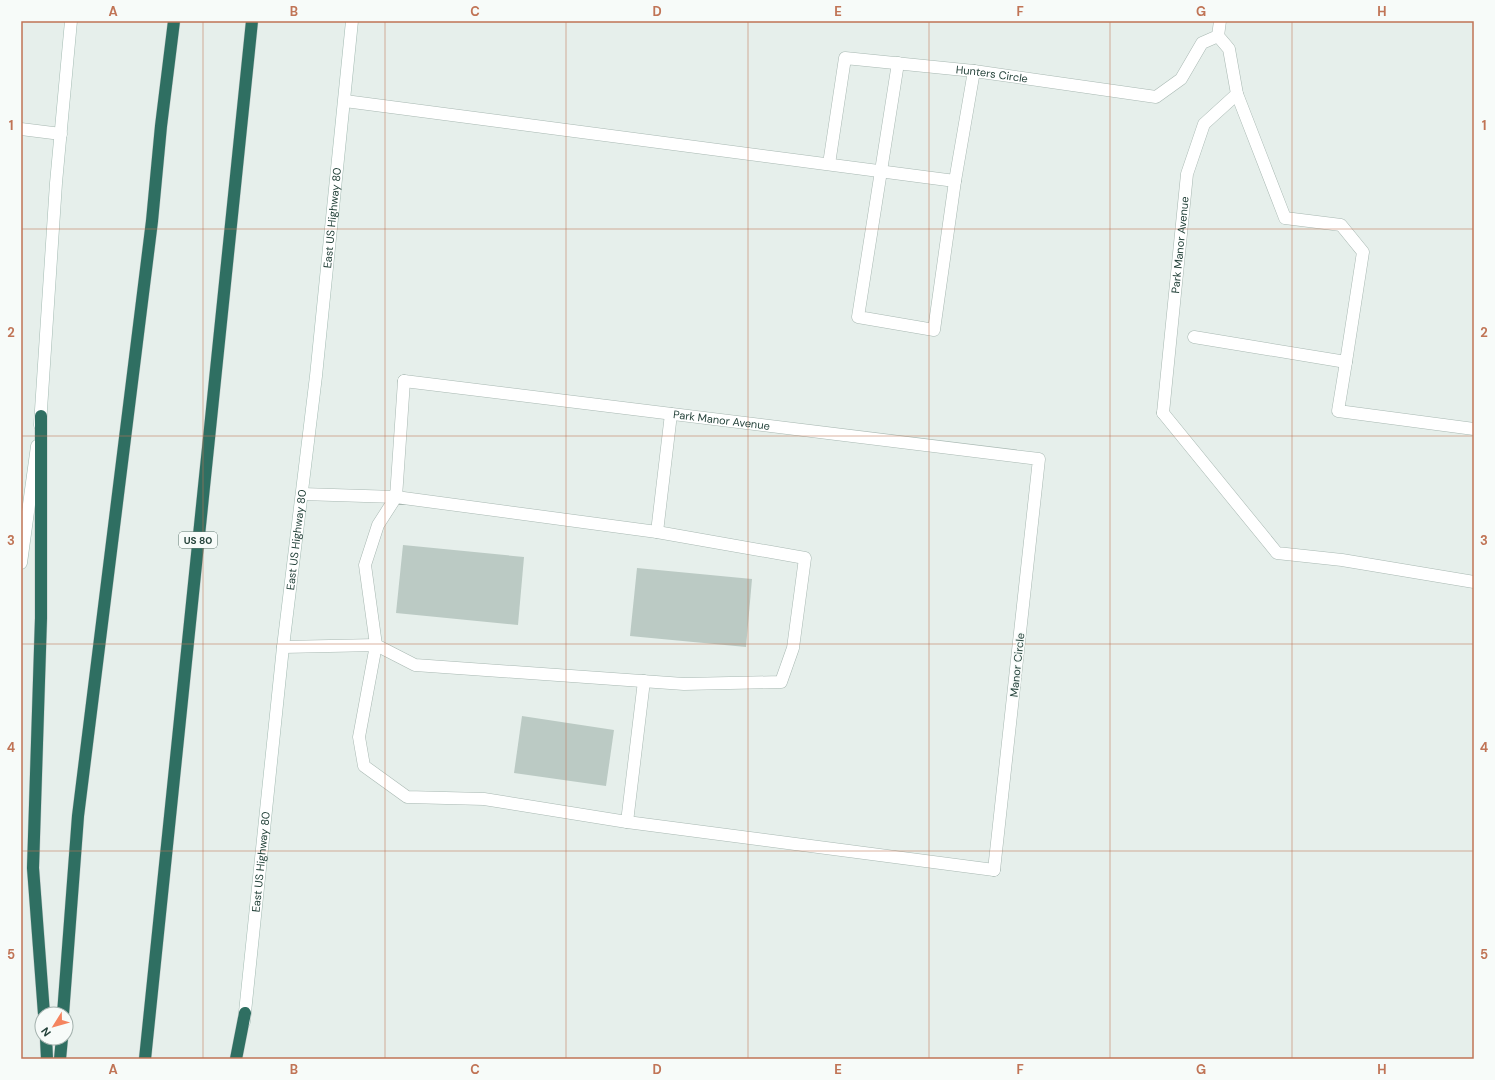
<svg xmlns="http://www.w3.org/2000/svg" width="1495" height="1080" font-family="'DM Sans',sans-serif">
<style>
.building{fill:#bbcac4}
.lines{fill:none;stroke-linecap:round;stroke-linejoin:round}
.lane-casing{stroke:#a8b8b2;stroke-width:13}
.street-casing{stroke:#a8b8b2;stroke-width:13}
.secondary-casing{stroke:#a4bbb3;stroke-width:13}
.highway-casing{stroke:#c2cac8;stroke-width:13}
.lane{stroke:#fff;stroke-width:12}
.street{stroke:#fff;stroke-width:12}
.secondary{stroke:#fff;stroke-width:12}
.highway{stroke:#2f6f62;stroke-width:12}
.grid{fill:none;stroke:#c07456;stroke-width:1;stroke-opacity:0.55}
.labels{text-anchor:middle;stroke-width:3;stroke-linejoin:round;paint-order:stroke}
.shield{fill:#f7fbf9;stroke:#637a73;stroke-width:1}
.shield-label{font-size:10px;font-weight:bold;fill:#24423a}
.street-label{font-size:11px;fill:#24423a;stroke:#f7fbf9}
.neatline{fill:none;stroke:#c07456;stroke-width:1.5}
.grid-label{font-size:13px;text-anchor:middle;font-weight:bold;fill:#c07456}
</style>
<rect width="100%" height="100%" fill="#e6efeb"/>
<g class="building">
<polygon points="403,545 524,557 518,625 396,613"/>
<polygon points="637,568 752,579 746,647 630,636"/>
<polygon points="522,716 614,730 606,786 514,773"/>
</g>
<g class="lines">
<g class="lane-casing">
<g id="lane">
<polyline points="898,63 858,317 934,330 955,181"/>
<polyline points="345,101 955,181 974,71"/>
<polyline points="1194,337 1346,362 1363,252 1341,225 1285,218 1237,94"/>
<polyline points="1346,362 1338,411 1474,429"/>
<polyline points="1163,413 1277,553 1342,560 1474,582"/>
<polyline points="302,494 396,497 404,381"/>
<polygon points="396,497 657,532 805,558 793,648 781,682 684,684 415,665 376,645 365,565 378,525"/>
<polyline points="657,532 671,414"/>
<polyline points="283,647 376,645 359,737 364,766 407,797 484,799 627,822 994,870"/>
<polyline points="627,822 644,681"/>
</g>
</g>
<g class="street-casing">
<g id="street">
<polyline points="21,129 61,134"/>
<path id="s1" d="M829,164L845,58L974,71L1156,97L1181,79L1202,43L1218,36"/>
<path id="s2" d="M404,381L1039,459L994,870"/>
<path id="s3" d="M1163,413L1187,174L1204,124L1237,94L1229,49L1218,36L1220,21"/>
</g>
</g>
<g class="secondary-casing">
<g id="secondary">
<polyline points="40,425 56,183 71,21"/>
<polyline points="21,563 37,446"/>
<path id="s4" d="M244,1022L283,647L316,376L352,21"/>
</g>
</g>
<g class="highway-casing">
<g id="highway">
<polyline points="41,416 41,618 33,868 44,1014"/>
<polyline points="63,1014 78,816 152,221 161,126 174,21"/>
<polyline points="46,1038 47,1059"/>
<polyline points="60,1059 62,1038"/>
<polyline points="145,1059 252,21"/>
<polyline points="236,1059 245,1013"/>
</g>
</g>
<use href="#lane" class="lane"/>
<use href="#street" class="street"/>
<use href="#secondary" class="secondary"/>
<use href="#highway" class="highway"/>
</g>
<path class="grid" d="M203,21V1059M385,21V1059M566,21V1059M748,21V1059M929,21V1059M1110,21V1059M1292,21V1059M21,229H1474M21,436H1474M21,644H1474M21,851H1474"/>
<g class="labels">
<rect class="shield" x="179" y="532" width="38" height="16" rx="3"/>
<g class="shield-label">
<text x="198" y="544">US 80</text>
</g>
<g class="street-label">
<text dy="4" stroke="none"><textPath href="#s1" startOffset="255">Hunters Circle</textPath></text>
<text dy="4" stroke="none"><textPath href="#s4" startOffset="809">East US Highway 80</textPath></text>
<text dy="4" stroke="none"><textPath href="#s3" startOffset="169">Park Manor Avenue</textPath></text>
<text dy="4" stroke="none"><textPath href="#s2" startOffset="320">Park Manor Avenue</textPath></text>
<text dy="4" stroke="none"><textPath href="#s4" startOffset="485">East US Highway 80</textPath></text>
<text transform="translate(1017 665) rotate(-84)" y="4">Manor Circle</text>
<text dy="4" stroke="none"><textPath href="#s4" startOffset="161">East US Highway 80</textPath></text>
</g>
</g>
<rect width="1495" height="1080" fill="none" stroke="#f7fbf9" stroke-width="44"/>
<g transform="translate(54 1026) rotate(233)"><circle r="19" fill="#f7fbf9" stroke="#a3b1ad"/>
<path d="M0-3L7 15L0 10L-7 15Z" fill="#f4845f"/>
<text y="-6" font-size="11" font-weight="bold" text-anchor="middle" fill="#24423a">N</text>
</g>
<rect x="22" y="22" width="1451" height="1036" class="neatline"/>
<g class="grid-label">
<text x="113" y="16">A</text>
<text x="294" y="16">B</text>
<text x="475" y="16">C</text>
<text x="657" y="16">D</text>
<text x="838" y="16">E</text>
<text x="1020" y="16">F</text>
<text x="1201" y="16">G</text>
<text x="1382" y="16">H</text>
<text x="11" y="130">1</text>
<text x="1484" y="130">1</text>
<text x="11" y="337">2</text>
<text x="1484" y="337">2</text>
<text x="11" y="545">3</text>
<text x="1484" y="545">3</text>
<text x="11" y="752">4</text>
<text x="1484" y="752">4</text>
<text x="11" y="959">5</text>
<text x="1484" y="959">5</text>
<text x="113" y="1074">A</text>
<text x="294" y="1074">B</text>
<text x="475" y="1074">C</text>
<text x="657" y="1074">D</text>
<text x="838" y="1074">E</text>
<text x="1020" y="1074">F</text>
<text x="1201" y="1074">G</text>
<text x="1382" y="1074">H</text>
</g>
</svg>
